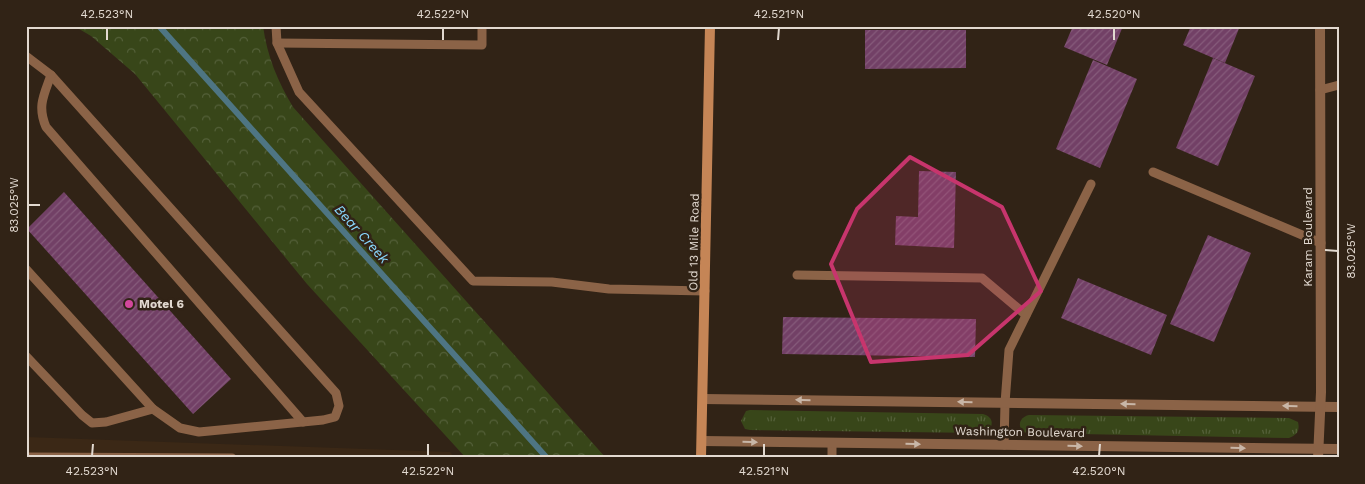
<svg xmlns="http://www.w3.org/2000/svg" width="1365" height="484" font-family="'Work Sans',sans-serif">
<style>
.built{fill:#3b2816}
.grass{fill:url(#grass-tufts)}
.forest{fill:url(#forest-crowns)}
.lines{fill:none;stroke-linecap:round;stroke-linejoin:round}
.stream{stroke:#4e7583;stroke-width:6}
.building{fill:url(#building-hatch)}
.lane{stroke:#8b6347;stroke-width:9}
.street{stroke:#8b6347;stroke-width:10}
.secondary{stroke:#c58556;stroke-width:10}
.oneway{fill:#c8b6a7}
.marked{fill:#c7356d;fill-opacity:0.2;stroke:#c7356d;stroke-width:4;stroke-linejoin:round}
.ticks{fill:none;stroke:#e2d9d0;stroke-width:2}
.hotel-dot{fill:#d1479c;stroke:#312316;stroke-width:2}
.labels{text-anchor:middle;stroke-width:5;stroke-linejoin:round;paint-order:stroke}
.street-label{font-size:12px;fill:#e2d9d0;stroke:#312316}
.poi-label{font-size:12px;font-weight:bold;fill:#e2d9d0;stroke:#312316;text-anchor:start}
.water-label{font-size:14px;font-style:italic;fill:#88d7fd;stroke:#312316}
.neatline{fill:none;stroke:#e2d9d0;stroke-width:2}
.ticks-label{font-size:12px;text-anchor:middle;fill:#e2d9d0}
</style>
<defs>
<pattern id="grass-tufts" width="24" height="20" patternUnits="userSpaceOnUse" patternTransform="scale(1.25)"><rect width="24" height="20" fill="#384619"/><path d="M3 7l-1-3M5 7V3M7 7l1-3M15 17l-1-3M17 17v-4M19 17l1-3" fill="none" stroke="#546039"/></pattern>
<pattern id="forest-crowns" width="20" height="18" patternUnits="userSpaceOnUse" patternTransform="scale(1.25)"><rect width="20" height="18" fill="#384619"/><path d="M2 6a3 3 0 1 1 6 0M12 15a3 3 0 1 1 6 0" fill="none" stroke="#546039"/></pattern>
<pattern id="building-hatch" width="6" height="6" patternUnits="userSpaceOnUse" patternTransform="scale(1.25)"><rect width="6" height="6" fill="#724066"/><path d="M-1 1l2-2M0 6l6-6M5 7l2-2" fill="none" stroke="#865b7b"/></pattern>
</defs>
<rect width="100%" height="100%" fill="#312316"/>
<polygon class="built" points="26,437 450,452 455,458 26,458"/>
<g class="grass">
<path d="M750,410L983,414C993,417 994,424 988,432L983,433L750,430L745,429L741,421L746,411Z"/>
<path d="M1029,415L1289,418L1298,422C1300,431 1297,435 1289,438L1028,433L1023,432C1017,425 1020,417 1029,415Z"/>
</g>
<path class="forest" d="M74,26H263C267,56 278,82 293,107L606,458H466L307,284L135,74L91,36Z"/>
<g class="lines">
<polyline class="stream" points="159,26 547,458"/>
</g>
<g class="building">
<polygon points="1073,26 1123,26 1107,65 1064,47"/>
<polygon points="1191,26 1240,26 1225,63 1183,45"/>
<polygon points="865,30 966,30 966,68 865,69"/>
<polygon points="1213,58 1255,76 1218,166 1176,148"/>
<polygon points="1093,60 1137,79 1100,168 1056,149"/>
<polygon points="919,171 956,172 954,248 895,245 896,216 918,217"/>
<polygon points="64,192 231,379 193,414 27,229"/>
<polygon points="1208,235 1251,253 1214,342 1170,324"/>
<polygon points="1078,278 1167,315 1151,355 1061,318"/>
<polygon points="783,317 976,319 975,357 782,354"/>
</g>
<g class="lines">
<g class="lane">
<polyline points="276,26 277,43 299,92 473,281 552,282 609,289 705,291"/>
<polyline points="277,43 482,45 482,26"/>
<polyline points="26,56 51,75 336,393 339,406 335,417 323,420 199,432 180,428 153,409 26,269"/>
<path d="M51,75C44,95 37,106 46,127L303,422"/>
<polyline points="1320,90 1339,85"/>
<polyline points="1153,172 1321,243"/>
<polyline points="797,275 982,278 1026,315"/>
<polyline points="26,356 82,415 92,423 106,422 153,409"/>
<polyline points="832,443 832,458"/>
<polyline points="1004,445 1005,403 1009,350 1091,184"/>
<polyline points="26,457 232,458"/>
</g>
<g class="street">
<polyline points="703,399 1339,407"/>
<polyline points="702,441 1339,449"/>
<polyline points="1318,458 1321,392 1320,26"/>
</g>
<polyline class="secondary" points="701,458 710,26"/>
</g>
<defs><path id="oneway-solid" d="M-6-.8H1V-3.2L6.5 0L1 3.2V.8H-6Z" transform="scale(1.25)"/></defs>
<g class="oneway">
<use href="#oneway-solid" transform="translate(803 400) rotate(-179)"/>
<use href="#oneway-solid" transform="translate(965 402) rotate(-179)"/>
<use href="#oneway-solid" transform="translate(1128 404) rotate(-179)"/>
<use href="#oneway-solid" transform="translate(1290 406) rotate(-179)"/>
<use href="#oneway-solid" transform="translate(750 442) rotate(1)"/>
<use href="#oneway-solid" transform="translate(913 444) rotate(1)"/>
<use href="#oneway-solid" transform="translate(1075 446) rotate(1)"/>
<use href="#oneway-solid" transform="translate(1238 448) rotate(1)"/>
</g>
<path class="marked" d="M910,157L1002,207L1041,291L968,355L871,362L831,264L857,209Z"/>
<path class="ticks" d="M107,40V28M443,40V28M778,40L779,28M1114,40V28M28,205H40M1325,250L1338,251M92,456L93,444M428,456V444M764,456V444M1099,456L1100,444"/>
<circle class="hotel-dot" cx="129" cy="304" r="5"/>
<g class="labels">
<g class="street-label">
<text transform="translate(1308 237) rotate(-90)" y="4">Karam Boulevard</text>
<text transform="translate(694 242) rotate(-89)" y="4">Old 13 Mile Road</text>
<text transform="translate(1020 432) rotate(1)" y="4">Washington Boulevard</text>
</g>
<g class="poi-label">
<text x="139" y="308">Motel 6</text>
</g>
<g class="water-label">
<text transform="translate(362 234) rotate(48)" y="5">Bear Creek</text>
</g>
</g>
<rect width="1365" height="484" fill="none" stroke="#312316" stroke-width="55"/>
<rect x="28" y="28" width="1310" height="428" class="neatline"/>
<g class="ticks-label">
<text x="107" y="18">42.523°N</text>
<text x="443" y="18">42.522°N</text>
<text x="779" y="18">42.521°N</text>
<text x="1114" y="18">42.520°N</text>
<text transform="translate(14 205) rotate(-90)" y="4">83.025°W</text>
<text transform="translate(1351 251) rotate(-90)" y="4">83.025°W</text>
<text x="92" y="475">42.523°N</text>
<text x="428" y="475">42.522°N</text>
<text x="764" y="475">42.521°N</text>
<text x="1099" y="475">42.520°N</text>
</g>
</svg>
